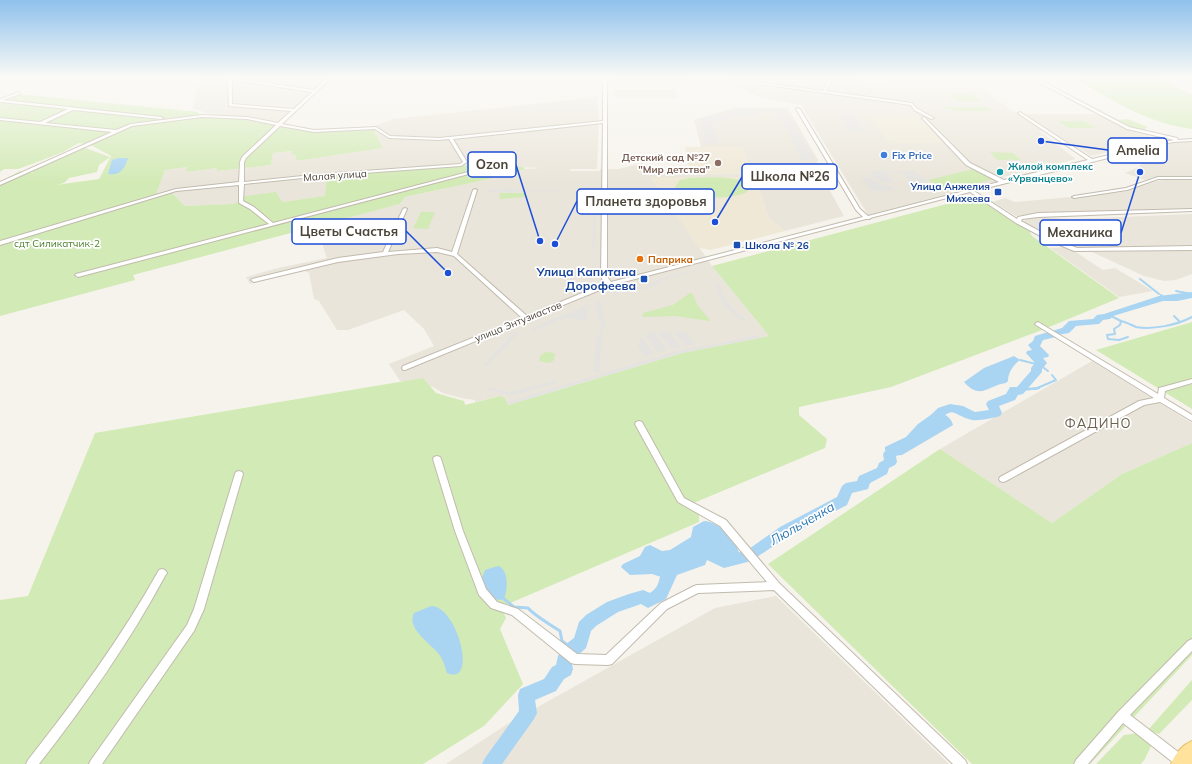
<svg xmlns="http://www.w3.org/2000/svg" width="1192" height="764" font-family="Mulish,sans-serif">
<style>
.residential{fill:#eae5da}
.education{fill:#efe8d6}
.green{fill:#d2eab5}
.parking{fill:#e5e3e0}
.water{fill:#a9d4f2}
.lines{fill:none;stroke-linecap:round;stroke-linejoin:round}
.stream-far2{stroke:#a9d4f2;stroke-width:2}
.stream-far1{stroke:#a9d4f2;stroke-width:2.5}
.stream{stroke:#a9d4f2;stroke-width:3}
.river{fill:#a9d4f2;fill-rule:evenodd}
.street-casing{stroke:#c2bbae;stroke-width:2}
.primary-casing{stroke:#e6c16a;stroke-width:2}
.street{fill:#fff;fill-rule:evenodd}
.primary{fill:#ffe39c;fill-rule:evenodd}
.shop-dot{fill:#3f7fe0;stroke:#fff;stroke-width:1.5}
.education-dot{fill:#8d6e63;stroke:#fff;stroke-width:1.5}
.culture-dot{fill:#0f9aa8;stroke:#fff;stroke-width:1.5}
.transit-dot{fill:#1a4fb4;stroke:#fff;stroke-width:1.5}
.food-dot{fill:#e8710a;stroke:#fff;stroke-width:1.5}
.labels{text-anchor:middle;stroke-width:3.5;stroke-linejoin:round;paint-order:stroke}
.far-shop-label{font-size:10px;font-weight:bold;fill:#366cbe;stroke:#fff;text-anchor:start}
.far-education-label{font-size:10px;font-weight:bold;fill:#785e54;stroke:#fff;text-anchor:end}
.far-culture-label{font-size:10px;font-weight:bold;fill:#0d838f;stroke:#fff;text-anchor:start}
.far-street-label{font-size:10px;fill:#4b4439;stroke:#fff}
.far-transit-label{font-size:10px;font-weight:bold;fill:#164399;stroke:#fff;text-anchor:end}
.far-park-label{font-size:10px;fill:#4a7f2a;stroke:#fff}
.far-food-label{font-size:10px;font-weight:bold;fill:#c56008;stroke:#fff;text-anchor:start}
.transit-label{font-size:12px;font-weight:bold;fill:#164399;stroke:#fff;text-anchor:end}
.neighbourhood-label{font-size:13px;letter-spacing:1px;fill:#6e6250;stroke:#fff}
.water-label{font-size:13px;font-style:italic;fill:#2e7ab2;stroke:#fff}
.leader{fill:none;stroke:#1d4ed8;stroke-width:1.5}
.callout-dot{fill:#1d4ed8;stroke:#fff;stroke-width:1.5}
.callout{fill:#fff;stroke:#1d4ed8;stroke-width:1.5}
.callout-label{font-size:13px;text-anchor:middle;font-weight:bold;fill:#4b4439}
</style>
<rect width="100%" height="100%" fill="#f6f3ec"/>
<g class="residential">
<polygon points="200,77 336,77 280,122 206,113 193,108"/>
<polygon points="613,77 691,77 693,84 614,84"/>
<polygon points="723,77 856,77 853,82 891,88 981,88 1012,111 1028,114 1096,114 1132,131 1148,135 1153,142 1091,156 1051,131 1039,131 1076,159 995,179 998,181 868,215 801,105 759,97 733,84 736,82 903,105 909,104 912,101 898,102 721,78"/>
<polygon points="615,89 675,89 678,98 615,98"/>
<polygon points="597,97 599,120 597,169 571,169 570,171 600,171 600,169 619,169 642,163 649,173 752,174 743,147 701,147 694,120 734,108 788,108 818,160 816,164 771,164 772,166 758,166 767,189 829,189 844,216 785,231 769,219 755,177 651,177 712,266 769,336 682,353 508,405 505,398 500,396 475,402 475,400 461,398 443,393 433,387 400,381 389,364 434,346 424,329 404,310 348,330 337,330 319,301 314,299 309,273 303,270 250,284 246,277 278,268 327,258 317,229 317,225 400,204 405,197 489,179 525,169 542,168 472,165 327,176 326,196 282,202 238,202 232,204 185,206 171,192 156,195 165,170 187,167 186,172 217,168 217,171 271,165 273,153 293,151 297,161 383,148 372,127 393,119"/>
<polygon points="1192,141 1192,177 1157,177 1145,180 1125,173 1139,167 1143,161 1131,153 1172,143"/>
<polygon points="1171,179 1192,179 1192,209 1039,213 1016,216 993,202 1005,198 1015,202 1124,192 1157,181"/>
<polygon points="1192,214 1192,245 1078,248 1028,224 1024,221 1026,219 1038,217 1074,219"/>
<polygon points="1068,247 1103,270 1115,268 1153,291 1119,297 1050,248"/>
<polygon points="1192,250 1192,274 1176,280 1164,281 1144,276 1092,252"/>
<polygon points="1092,361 1192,423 1192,443 1122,474 1052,523 940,449"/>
<polygon points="776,596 949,764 446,764 509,723 715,608"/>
</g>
<g class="education">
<polygon points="868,115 918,115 943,143 890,143"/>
<polygon points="685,147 743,147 752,174 690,173"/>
<polygon points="651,177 755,177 769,219 785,231 711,250 699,248"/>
</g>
<g class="green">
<path d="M1073,77H1157L1192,95V129C1147,123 1111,100 1073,77Z"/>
<polygon points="19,94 198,112 199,115 251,118 313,130 372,127 383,148 297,161 295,155 292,154 292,151 273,153 271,165 217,171 217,168 186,172 187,167 165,170 156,195 171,192 185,206 232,204 238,202 239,197 276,192 282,202 325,196 327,176 472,165 523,167 525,169 489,179 405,197 400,204 133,275 135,280 0,316 0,182 20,171 34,173 28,170 64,156 80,146 110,157 99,165 97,172 69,178 64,183 56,185 99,179 111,156 91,145 79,143 63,152 40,161 18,169 4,169 0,172 0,104"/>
<polygon points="950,94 973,94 981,101 957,101"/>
<polygon points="940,107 987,107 992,111 957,111"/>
<polygon points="1128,119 1148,127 1143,130 1129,128 1116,120"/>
<polygon points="1058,121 1084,121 1096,128 1068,128"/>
<polygon points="990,152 1013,153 1021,160 1012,160 1008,157 1011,160 997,160"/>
<polygon points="973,169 994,179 949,191 928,180"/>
<path d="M689,178C701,178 748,173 749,190C740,201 682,200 675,187L680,180Z"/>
<polygon points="500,193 526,193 525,197 499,199"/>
<polygon points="977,196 1029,231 1032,236 1119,298 1042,330 891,387 799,407 799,415 827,439 825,448 689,505 699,512 699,522 501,607 506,618 500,629 523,684 484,726 423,764 0,764 0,600 28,596 95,433 423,378 436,393 464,401 465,405 500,396 505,398 508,405 682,353 769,336 712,266"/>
<polygon points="421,212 435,212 428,229 413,228"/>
<polygon points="690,293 692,293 698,306 710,320 709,321 675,316 643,317 643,313 673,305"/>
<polygon points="1192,322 1192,409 1096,350"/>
<polygon points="545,352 555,353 554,360 550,363 539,361 540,356"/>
<polygon points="1192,443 1192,655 1090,764 972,764 768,564 940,449 1052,523 1122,474"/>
<polygon points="1192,680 1192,700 1159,734 1148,730"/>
<polygon points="1140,733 1151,746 1145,759 1141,764 1096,764 1124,735"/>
</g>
<g class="parking">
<polygon points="664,77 690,77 692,84 666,84"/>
<polygon points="735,109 786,109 815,160 802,160 776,111 760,111 762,116 737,116 713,124 719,144 704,144 698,120"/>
<polygon points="836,114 853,115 864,130 848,131"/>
<polygon points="873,171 912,171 929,181 911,184 902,172 885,172 893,183 886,183 875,179 870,172"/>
<polygon points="861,177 871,177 873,180 885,186 891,186 894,191 871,191"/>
<polygon points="488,189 565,190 564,191 488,192"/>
<polygon points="595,193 597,193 595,249 592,249"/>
<polygon points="700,269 702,270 662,280 656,285 647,289 628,290 614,294 612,292 627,288 645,287 659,279"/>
<polygon points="716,283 719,283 723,296 730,306 747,321 744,322 738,318 725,306 719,297"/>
<polygon points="601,301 601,309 605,319 605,326 601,339 600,372 594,372 595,340 600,333 601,324 596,310 596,302"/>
<polygon points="588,305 587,320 564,318 534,331 532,328"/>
<polygon points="514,332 518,334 485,368 483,365"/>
<polygon points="654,332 667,350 658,353 644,335"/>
<polygon points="658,332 669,332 681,347 671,349"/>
<polygon points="674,332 685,332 695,344 685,346"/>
<polygon points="758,335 760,338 682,353 508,405 507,402 673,352"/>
<polygon points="641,336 654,354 645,357 637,345 640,344 639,341"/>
<polygon points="555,380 557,383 515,395 509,395 488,390 490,387 509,392 515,391"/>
</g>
<g class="water">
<path d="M118,158H128C125,169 119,176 108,174L112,160Z"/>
<path d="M1014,356L1020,360C1013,365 1008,373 1008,381L1006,383C988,385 981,401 964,382L984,368Z"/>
<path d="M935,412C942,411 952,418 953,425L902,455L893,456L885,450V447L906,437L918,424Z"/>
<path d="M704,521C719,522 736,539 739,553L736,558L724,562L706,552L702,555L700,561L674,568L669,575L661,577L652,574L630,575L621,567L623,564L640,556L645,547L650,545L662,551L670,550L691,537L693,527Z"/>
<path d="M498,566C508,569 508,587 505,596L501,600C489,600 485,587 482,578L485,570Z"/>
<path d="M431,606C457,605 479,687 447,673C445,666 443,659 438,653C430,643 406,628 414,613Z"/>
</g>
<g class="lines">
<g class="stream-far2">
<polyline points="1140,279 1159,294"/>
<polyline points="1176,291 1192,294"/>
<polyline points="1161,295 1164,298"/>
<polyline points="1109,315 1121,321 1120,325 1114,329 1115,334 1107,335 1108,339 1119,340 1128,337"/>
<polyline points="1174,316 1179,321"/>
<path d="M1121,321C1126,322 1131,325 1136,327C1153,330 1177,325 1192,317"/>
<polyline points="1020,360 1040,365 1048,371"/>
<polyline points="1035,389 1056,380 1052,375"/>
</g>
<polyline class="stream-far1" points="1020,390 1039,388"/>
<path class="stream" d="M503,598L514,607L528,608C534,615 552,626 560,631L562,641L573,649"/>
<g class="river">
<path d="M1192,292V298L1177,301H1163L1113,316L1110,319L1103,320L1099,324L1076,326L1069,333L1057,335L1056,337L1043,340L1040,346L1049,355L1048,357L1043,358L1047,363L1042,369V372L1023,394L1018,395L1015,400L999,406L1002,413L1000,416C993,418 980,421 972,420C949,414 956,404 934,425H926L924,422L938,408L950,404L963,406L975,412L989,410L986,404L988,401L1006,394L1010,387H1017L1031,371V368L1035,363L1026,353L1027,351L1032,350L1028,345L1033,341L1035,336L1062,328L1069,321L1093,319L1097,315L1104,314L1159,296Z"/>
<path d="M900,441L904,443L906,446L896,456L897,462L895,465L889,468L887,474L870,483L868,489L852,493L847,505L790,535L751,561L724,568L707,560L705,565L677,575L666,599L648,608L641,604L618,612L596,626L591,631L586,648L576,657L572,664L573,669L571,675L564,679L556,691L535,700L537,713L534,719L502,764H482L485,758L519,711L518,695L520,689L544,679L552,667L556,665L558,656L566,644L574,638L579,622L586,615L607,602L629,594L643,590L650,593C657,588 658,585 660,577C666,561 680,559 694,556C697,550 700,548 706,546L725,555L746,551L780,527L837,497L842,486L846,483L857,481L859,476L877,468L879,463L884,460L883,454L885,451Z"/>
</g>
<g class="street-casing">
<g id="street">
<path d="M228,77L314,90L327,78L334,77L329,80L282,124L314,130L376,127L390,136L439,138L603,121V77H607V275L608,278L611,282L863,217L856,210L796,109L797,108L800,109L860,209L868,216L999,182L966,165L923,119L922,118L924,117L970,163L1004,180L1088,160L1019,114L1018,113L1020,112L1092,159L1174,140L1127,129L1029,77H1034L1129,127L1177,138L1178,140L1192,139V141L1173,142L974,191L1017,219L1018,217L1038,213L1192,209V211L1038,217L1022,219L1021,221L1052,238L1077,248L1192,246V250L1074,251L1048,240L1016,223L970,192L870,218V219H866L612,285L405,370H403L402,368L403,366L522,318L454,256L437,252L398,254L338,262L254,282L251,280L252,279L338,258L383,252L403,209L405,208L407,209L388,252L437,248L452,252L473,190L475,189L477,190L457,254L527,316L606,283L602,279L601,275L603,123L453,139L467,162L461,166L322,176L244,184L243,201L254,207L273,223L476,170L480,171L78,277L75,275L76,274L269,224L250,209L239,203V185L176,191L0,245V241L176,189L239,182L240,162L242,157L276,125L247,119L202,117L132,126L0,185V182L112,132L0,120V118L40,122L68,109L0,102V99L19,92L20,94L3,100L161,117L163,118L161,119L73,110L45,123L116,130L131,124L202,115L247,117L278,123L291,111L229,106L228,80L227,79ZM232,80L312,92L294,109L232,104ZM280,126L314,132L375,129L389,138L439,140L449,139L463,162L460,164L322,174L244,182V162L246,158Z"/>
<polygon points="830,77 834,77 826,91 912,103 916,108 934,118 931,119 914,110 911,105 732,80 734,79 823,91"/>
<polygon points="1158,177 1192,177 1192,179 1158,179 1127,190 1074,198 1072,197 1074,196 1126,188"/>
<polygon points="1038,322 1158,394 1159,388 1192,379 1192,383 1165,391 1164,398 1192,415 1192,421 1160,402 1144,405 1006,481 1003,482 1000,481 999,479 1000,477 1139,401 1154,398 1036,325 1035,324 1036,323"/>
<polygon points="639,421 642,422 684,498 726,520 779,583 965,760 967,764 953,764 774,590 698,593 667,609 612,664 608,665 575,664 571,663 512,615 491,608 479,595 455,531 433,459 434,457 437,456 440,457 441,459 463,531 486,589 497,602 518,609 577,654 606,655 661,603 694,586 697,585 767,582 720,526 678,502 635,424 636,422"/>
<polygon points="239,471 242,472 243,474 204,609 194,631 102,764 89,764 91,760 187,625 194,609 235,474 236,472"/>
<path d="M162,569L165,570L167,573L165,576C129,643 86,704 39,764H26L28,760C76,699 121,638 159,570Z"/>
<polygon points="1192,639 1192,651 1130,715 1186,758 1188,762 1187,764 1175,764 1123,723 1088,764 1074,764 1076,760 1118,712 1188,641"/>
</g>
</g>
<g class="primary-casing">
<path id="primary" d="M1192,741V764H1171C1175,754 1182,745 1192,741Z"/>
</g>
<use href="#street" class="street"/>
<use href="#primary" class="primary"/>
</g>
<linearGradient id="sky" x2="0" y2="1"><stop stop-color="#8fc1ec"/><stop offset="0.42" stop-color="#fbfaf6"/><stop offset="1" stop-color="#fbfaf6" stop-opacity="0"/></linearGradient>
<rect width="1192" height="184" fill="url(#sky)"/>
<circle class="shop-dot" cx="884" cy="155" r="4"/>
<circle class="education-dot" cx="718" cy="163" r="4"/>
<circle class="culture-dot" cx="1000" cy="172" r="4"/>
<g class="transit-dot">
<rect x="994" y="188" width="8" height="8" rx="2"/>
<rect x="733" y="241" width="8" height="8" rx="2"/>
<rect x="640" y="275" width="8" height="8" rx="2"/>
</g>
<circle class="food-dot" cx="640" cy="259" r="4"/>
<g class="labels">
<g class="far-shop-label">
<text x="892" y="159">Fix Price</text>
</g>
<g class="far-education-label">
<text x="710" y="161">Детский сад №27<tspan x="710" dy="12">"Мир детства"</tspan></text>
</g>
<g class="far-culture-label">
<text x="1008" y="170">Жилой комплекс<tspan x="1008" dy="12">«Урванцево»</tspan></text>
</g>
<g class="far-street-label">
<text transform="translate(335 175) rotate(-4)" y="4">Малая улица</text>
<text transform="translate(518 321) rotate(-22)" y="4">улица Энтузиастов</text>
</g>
<g class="far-transit-label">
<text x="990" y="190">Улица Анжелия<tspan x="990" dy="12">Михеева</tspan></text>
<text x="745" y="249" text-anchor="start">Школа № 26</text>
</g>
<g class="far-park-label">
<text x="57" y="247">сдт Силикатчик-2</text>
</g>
<g class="far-food-label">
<text x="648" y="263">Паприка</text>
</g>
<g class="transit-label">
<text x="636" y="276">Улица Капитана<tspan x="636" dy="14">Дорофеева</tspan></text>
</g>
<g class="neighbourhood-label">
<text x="1098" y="428">ФАДИНО</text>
</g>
<g class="water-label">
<text transform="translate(802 523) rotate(-30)" y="5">Люльченка</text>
</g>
</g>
<path class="leader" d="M1041 141L1108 150M540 241L516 165M715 222L742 177M555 244L577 201M448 273L406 231M1140 172L1121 233"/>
<g class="callout-dot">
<circle cx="1041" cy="141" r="4"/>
<circle cx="540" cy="241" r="4"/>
<circle cx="715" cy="222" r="4"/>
<circle cx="555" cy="244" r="4"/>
<circle cx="448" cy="273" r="4"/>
<circle cx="1140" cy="172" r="4"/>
</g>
<g class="callout">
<rect x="1108" y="138" width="59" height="25" rx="4"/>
<rect x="468" y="152" width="48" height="25" rx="4"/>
<rect x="742" y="164" width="95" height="25" rx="4"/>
<rect x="577" y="189" width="137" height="25" rx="4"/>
<rect x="292" y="219" width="114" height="25" rx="4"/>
<rect x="1040" y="220" width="81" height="25" rx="4"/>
</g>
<g class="callout-label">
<text x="1138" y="155">Amelia</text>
<text x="492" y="169">Ozon</text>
<text x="790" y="181">Школа №26</text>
<text x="646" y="206">Планета здоровья</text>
<text x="349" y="236">Цветы Счастья</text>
<text x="1080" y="237">Механика</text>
</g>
</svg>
